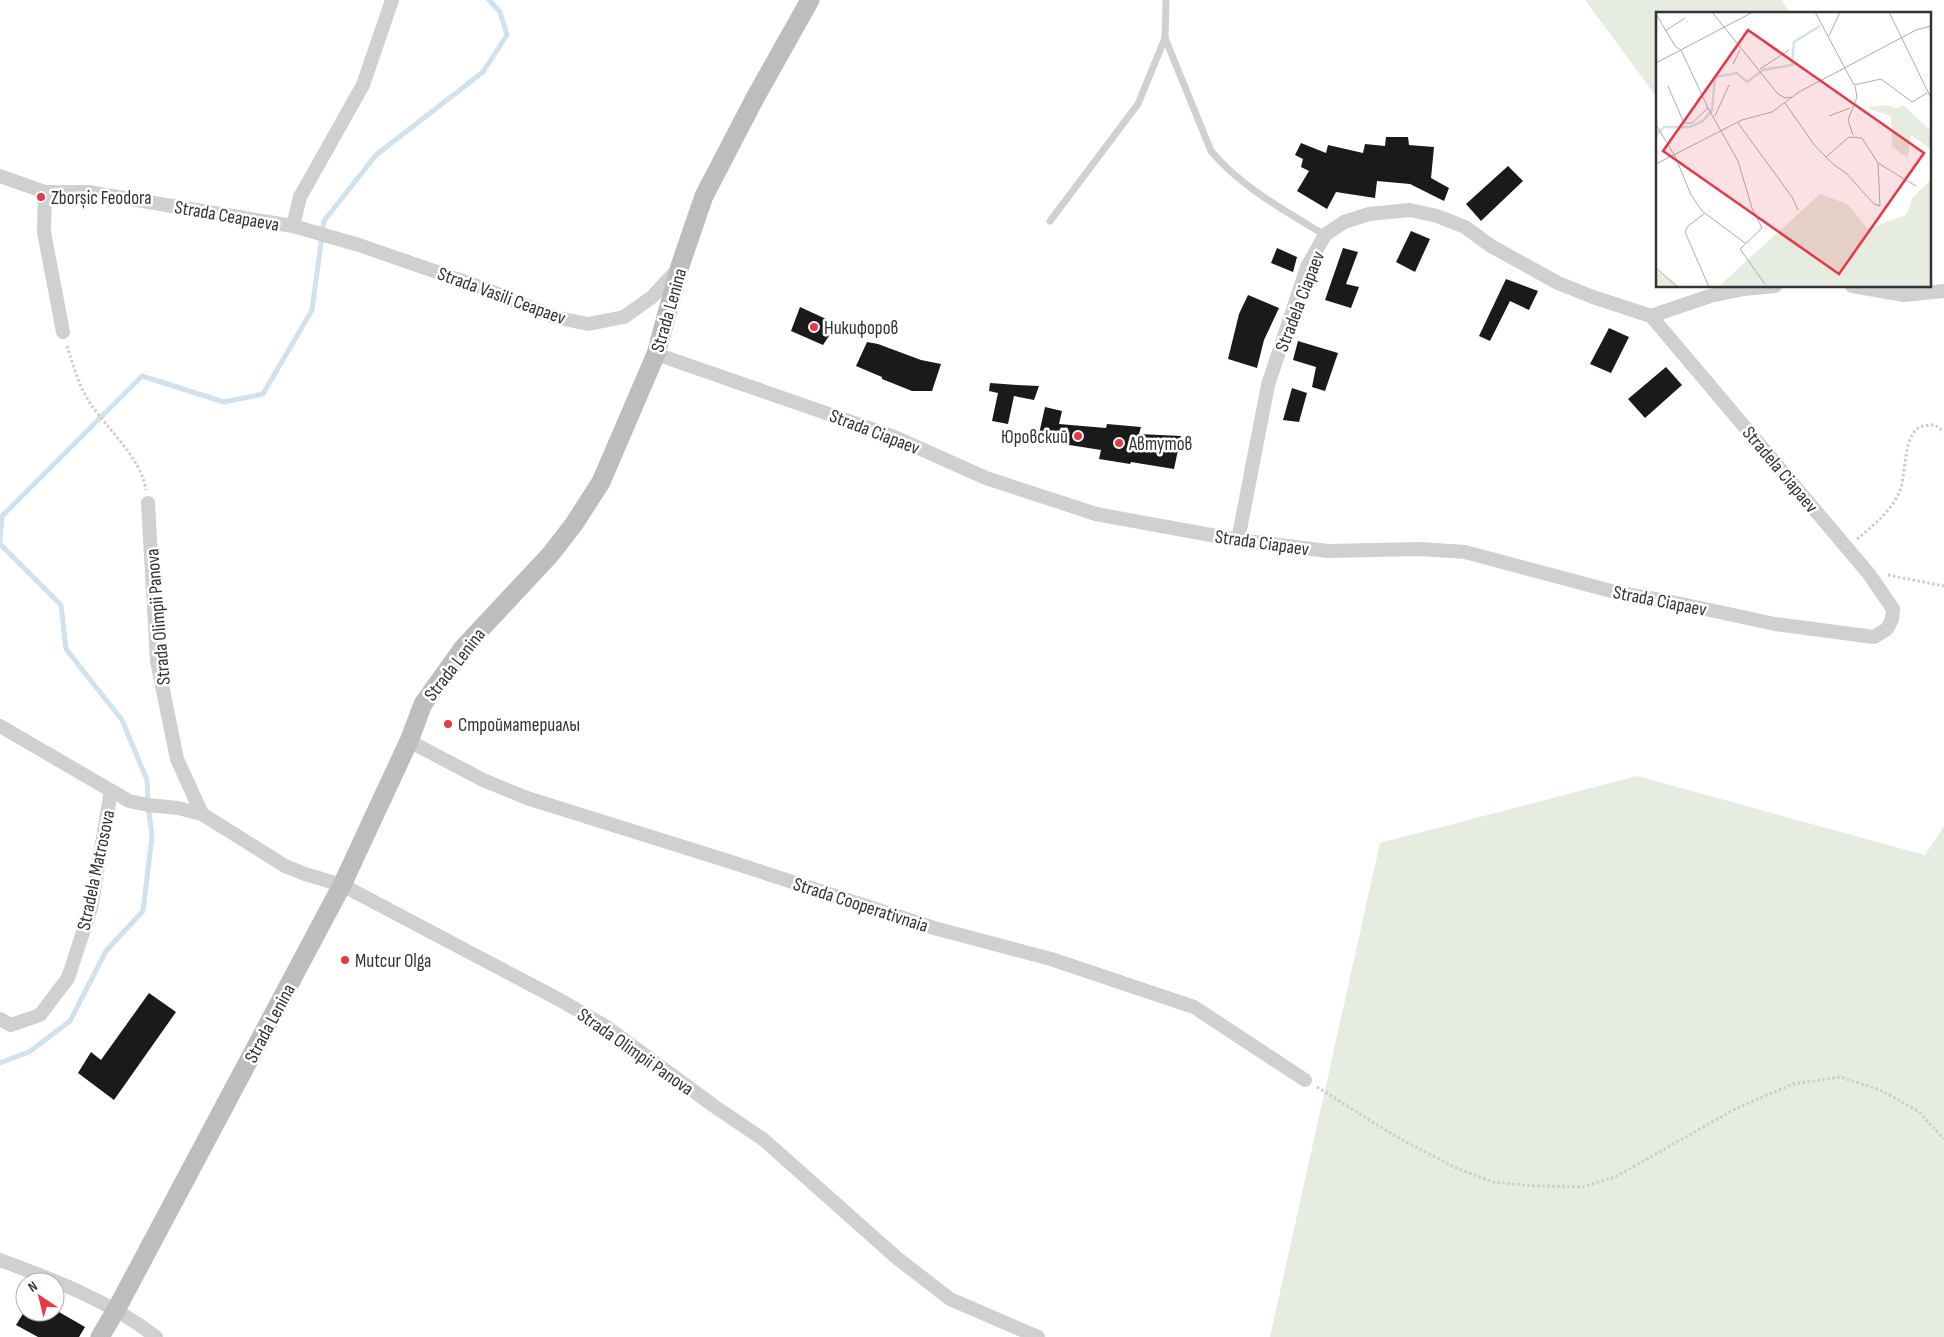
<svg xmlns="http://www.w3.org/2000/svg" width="1944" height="1337" font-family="'Sofia Sans Condensed',sans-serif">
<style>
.green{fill:#e6ecdf}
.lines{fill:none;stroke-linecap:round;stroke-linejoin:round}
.stream{stroke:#cfe2ee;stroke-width:5}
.building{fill:#1a1a1a}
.path{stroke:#cdcdcd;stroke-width:3;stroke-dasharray:2.5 2.5;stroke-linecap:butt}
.lane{stroke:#d0d0d0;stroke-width:7}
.street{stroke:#d0d0d0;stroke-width:14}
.secondary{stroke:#bdbdbd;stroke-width:19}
.poi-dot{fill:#e63946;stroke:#fff;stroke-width:2}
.labels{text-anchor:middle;stroke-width:5;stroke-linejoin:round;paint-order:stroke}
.poi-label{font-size:19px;fill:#333;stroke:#fff;text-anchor:start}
.street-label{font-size:19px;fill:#333;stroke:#fff}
.inset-river{fill:none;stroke:#cfe2ee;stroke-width:2.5}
.inset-road{fill:none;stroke:#adadad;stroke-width:1}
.view{fill:#e63946;fill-opacity:0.15;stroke:#e63946;stroke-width:2.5}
.inset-edge{fill:none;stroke:#333;stroke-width:2.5}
</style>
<rect width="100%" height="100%" fill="#fff"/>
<g class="green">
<polygon points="1585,0 1782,0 1790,14 1658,14 1658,99"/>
<polygon points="1637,776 1925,855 1944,826 1944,1337 1270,1337 1380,843"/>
</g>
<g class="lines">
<g class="stream">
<polyline points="0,541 2,516 142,376 224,402 263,394 312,310 324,221 376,155 483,72 507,35 500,12 489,0"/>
<polyline points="0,544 61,605 66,649 122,720 147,780 148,805 152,836 143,911 106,951 70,1021 29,1052 0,1063"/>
</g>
</g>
<g class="building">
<polygon points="1386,137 1408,137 1409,145 1434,147 1431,178 1449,188 1444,201 1410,184 1377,181 1375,198 1336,192 1327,209 1297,191 1309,171 1301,167 1303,159 1295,155 1301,143 1326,153 1328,145 1363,153 1365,144 1385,146"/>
<polygon points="1508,166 1523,181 1481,221 1466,204"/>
<polygon points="1411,231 1430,239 1415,272 1396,262"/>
<polygon points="1277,248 1297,257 1293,272 1271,263"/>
<polygon points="1343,248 1358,252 1346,284 1359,287 1351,308 1325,300"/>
<polygon points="1506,279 1538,291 1529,310 1510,301 1490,341 1479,336"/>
<polygon points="1248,295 1279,308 1264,340 1257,368 1228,359 1239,314"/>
<polygon points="800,307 837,324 823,345 791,331"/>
<polygon points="1609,328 1629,337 1611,373 1590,364"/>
<polygon points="1298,341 1338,353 1325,391 1312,387 1316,367 1293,360"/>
<polygon points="867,342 878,344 921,360 941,364 932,391 912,391 882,379 882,377 856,366"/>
<polygon points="1666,367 1682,385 1645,418 1628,399"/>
<polygon points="990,383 1017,385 1039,386 1034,400 1014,396 1008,424 992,421 998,393 989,391"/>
<polygon points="1292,388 1307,393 1299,422 1283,420"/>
<polygon points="1045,407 1062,411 1059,424 1106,428 1107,424 1141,427 1139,434 1181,436 1174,469 1131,462 1130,464 1099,459 1101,450 1063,444 1064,441 1039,434"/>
<polygon points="149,993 176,1012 114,1100 78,1073 91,1052 101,1060"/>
<polygon points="24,1312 59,1312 85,1327 79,1337 38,1337 16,1325"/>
</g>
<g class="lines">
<g class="path">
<path d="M67,346C73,365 79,386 90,403C108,430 141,458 146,490"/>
<path d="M1857,539C1873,526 1890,512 1899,493C1907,476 1902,431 1923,426C1927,425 1931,425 1935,425L1944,432"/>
<polyline points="1888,575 1944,586"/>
<polyline points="1317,1087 1395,1136 1456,1168 1493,1182 1534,1186 1582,1187 1615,1177 1737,1108 1793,1084 1840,1077 1880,1090 1918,1111 1944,1139"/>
</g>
<g class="lane">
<path d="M1166,0L1165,38L1211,151C1241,187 1285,211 1325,235"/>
<polyline points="1050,221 1138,104 1165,38"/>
</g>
<g class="street">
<polyline points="0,176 45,192 88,192 293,226 359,245 483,288 554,317 588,324 624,317 652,297 678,269"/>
<polyline points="45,192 44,232 63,332"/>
<polyline points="293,226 300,197 363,85 392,0"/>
<polyline points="1852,286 1904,295 1944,291"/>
<polyline points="1651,316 1710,296 1744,289 1775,286"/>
<polyline points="656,354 892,436 986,478 1096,514 1238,540 1328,551 1420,549 1465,552 1615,592 1672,602 1775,624 1874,637 1887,629 1892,619 1893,609 1869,574 1651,316 1593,297 1558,283 1491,246 1465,227 1437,216 1410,210 1369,214 1344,222 1325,235 1307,267 1268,385 1238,540"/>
<polyline points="148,503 157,661 177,759 202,814"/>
<polyline points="0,726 129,801 148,805 178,808 202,814 285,866 305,874 342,885 560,1000 605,1026 714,1106 764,1140 897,1258 950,1299 1038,1337"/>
<polyline points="409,741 483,780 527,798 728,861 934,928 1051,959 1194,1007 1305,1080"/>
<polyline points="0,1019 11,1025 40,1015 68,978 91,908 111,791"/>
<path d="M0,1260C54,1280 110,1301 156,1337"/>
</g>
<polyline class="secondary" points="100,1337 116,1310 342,885 409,741 423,704 463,648 550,555 574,524 601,482 656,354 680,266 704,196 755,98 810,0"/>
</g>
<g class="poi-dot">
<circle cx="41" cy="197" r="5"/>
<circle cx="814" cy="327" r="5"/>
<circle cx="1078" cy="436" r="5"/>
<circle cx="1119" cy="443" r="5"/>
<circle cx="448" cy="724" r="5"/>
<circle cx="345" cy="960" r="5"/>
</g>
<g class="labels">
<g class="poi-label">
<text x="51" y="204">Zborșic Feodora</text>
<text x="824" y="334">Никифоров</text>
<text x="1068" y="443" text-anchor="end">Юровский</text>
<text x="1129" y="450">Автутов</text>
<text x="458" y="731">Стройматериалы</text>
<text x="355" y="967">Mutcur Olga</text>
</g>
<g class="street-label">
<text transform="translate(227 215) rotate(10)" y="7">Strada Ceapaeva</text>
<text transform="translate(502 295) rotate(20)" y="7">Strada Vasili Ceapaev</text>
<text transform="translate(1299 301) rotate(-69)" y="7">Stradela Ciapaev</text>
<text transform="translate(668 310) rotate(-74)" y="7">Strada Lenina</text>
<text transform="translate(875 431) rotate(21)" y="7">Strada Ciapaev</text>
<text transform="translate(1781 469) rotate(50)" y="7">Stradela Ciapaev</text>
<text transform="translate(1262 542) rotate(8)" y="7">Strada Ciapaev</text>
<text transform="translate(1660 600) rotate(11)" y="7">Strada Ciapaev</text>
<text transform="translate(157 617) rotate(-95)" y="7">Strada Olimpii Panova</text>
<text transform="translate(454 664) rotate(-52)" y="7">Strada Lenina</text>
<text transform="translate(95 870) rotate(-78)" y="7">Stradela Matrosova</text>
<text transform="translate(861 904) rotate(18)" y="7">Strada Cooperativnaia</text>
<text transform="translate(269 1023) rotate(-62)" y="7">Strada Lenina</text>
<text transform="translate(636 1051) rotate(35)" y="7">Strada Olimpii Panova</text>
</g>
</g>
<g transform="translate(1656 12)">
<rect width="275" height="275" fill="#fff"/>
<path d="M228,93L241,96L247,93L275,119V137L255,123L252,146L236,135L235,104L211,96ZM275,168V275H62L164,182L191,192L212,217L250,203L257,185ZM0,258L17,270L21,275H0Z" fill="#e6ecdf"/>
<path class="inset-river" d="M0,123L8,115H34L47,109L56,98L59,65L81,61L91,70L107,58L136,53L138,30L164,14"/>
<path class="inset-road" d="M56,0L122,82L129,86L135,85M159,0L198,73L225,67L256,90L271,81M233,0L275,86M0,2L19,34L25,38L52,96L82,149L96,196L106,216L84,237L109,272M9,19L29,6M173,24L184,0M0,51L97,0M77,52L84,38M104,57L133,38M12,74L28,111H36L52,96M129,91L159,134L177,152L190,161L218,192L224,194L222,151L206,126L193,125L170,145M59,104L73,73M173,104L194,96M82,111L136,185L142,198M0,113L19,144L35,183L46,199L89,231M197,123L192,108L201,85L199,74M222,151L260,174M0,152L86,108L116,100L143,80L260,18L275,14M48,202L32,214L29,220L53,275M0,256L22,275"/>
<path class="view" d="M92,18L268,141L183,262L7,139Z"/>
<rect width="275" height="275" class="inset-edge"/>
</g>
<g transform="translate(40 1297) rotate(325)"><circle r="24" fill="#ffffff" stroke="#adadad"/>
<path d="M0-4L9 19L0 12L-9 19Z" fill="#e63946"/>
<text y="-8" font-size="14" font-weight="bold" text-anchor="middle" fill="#333333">N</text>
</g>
</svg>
